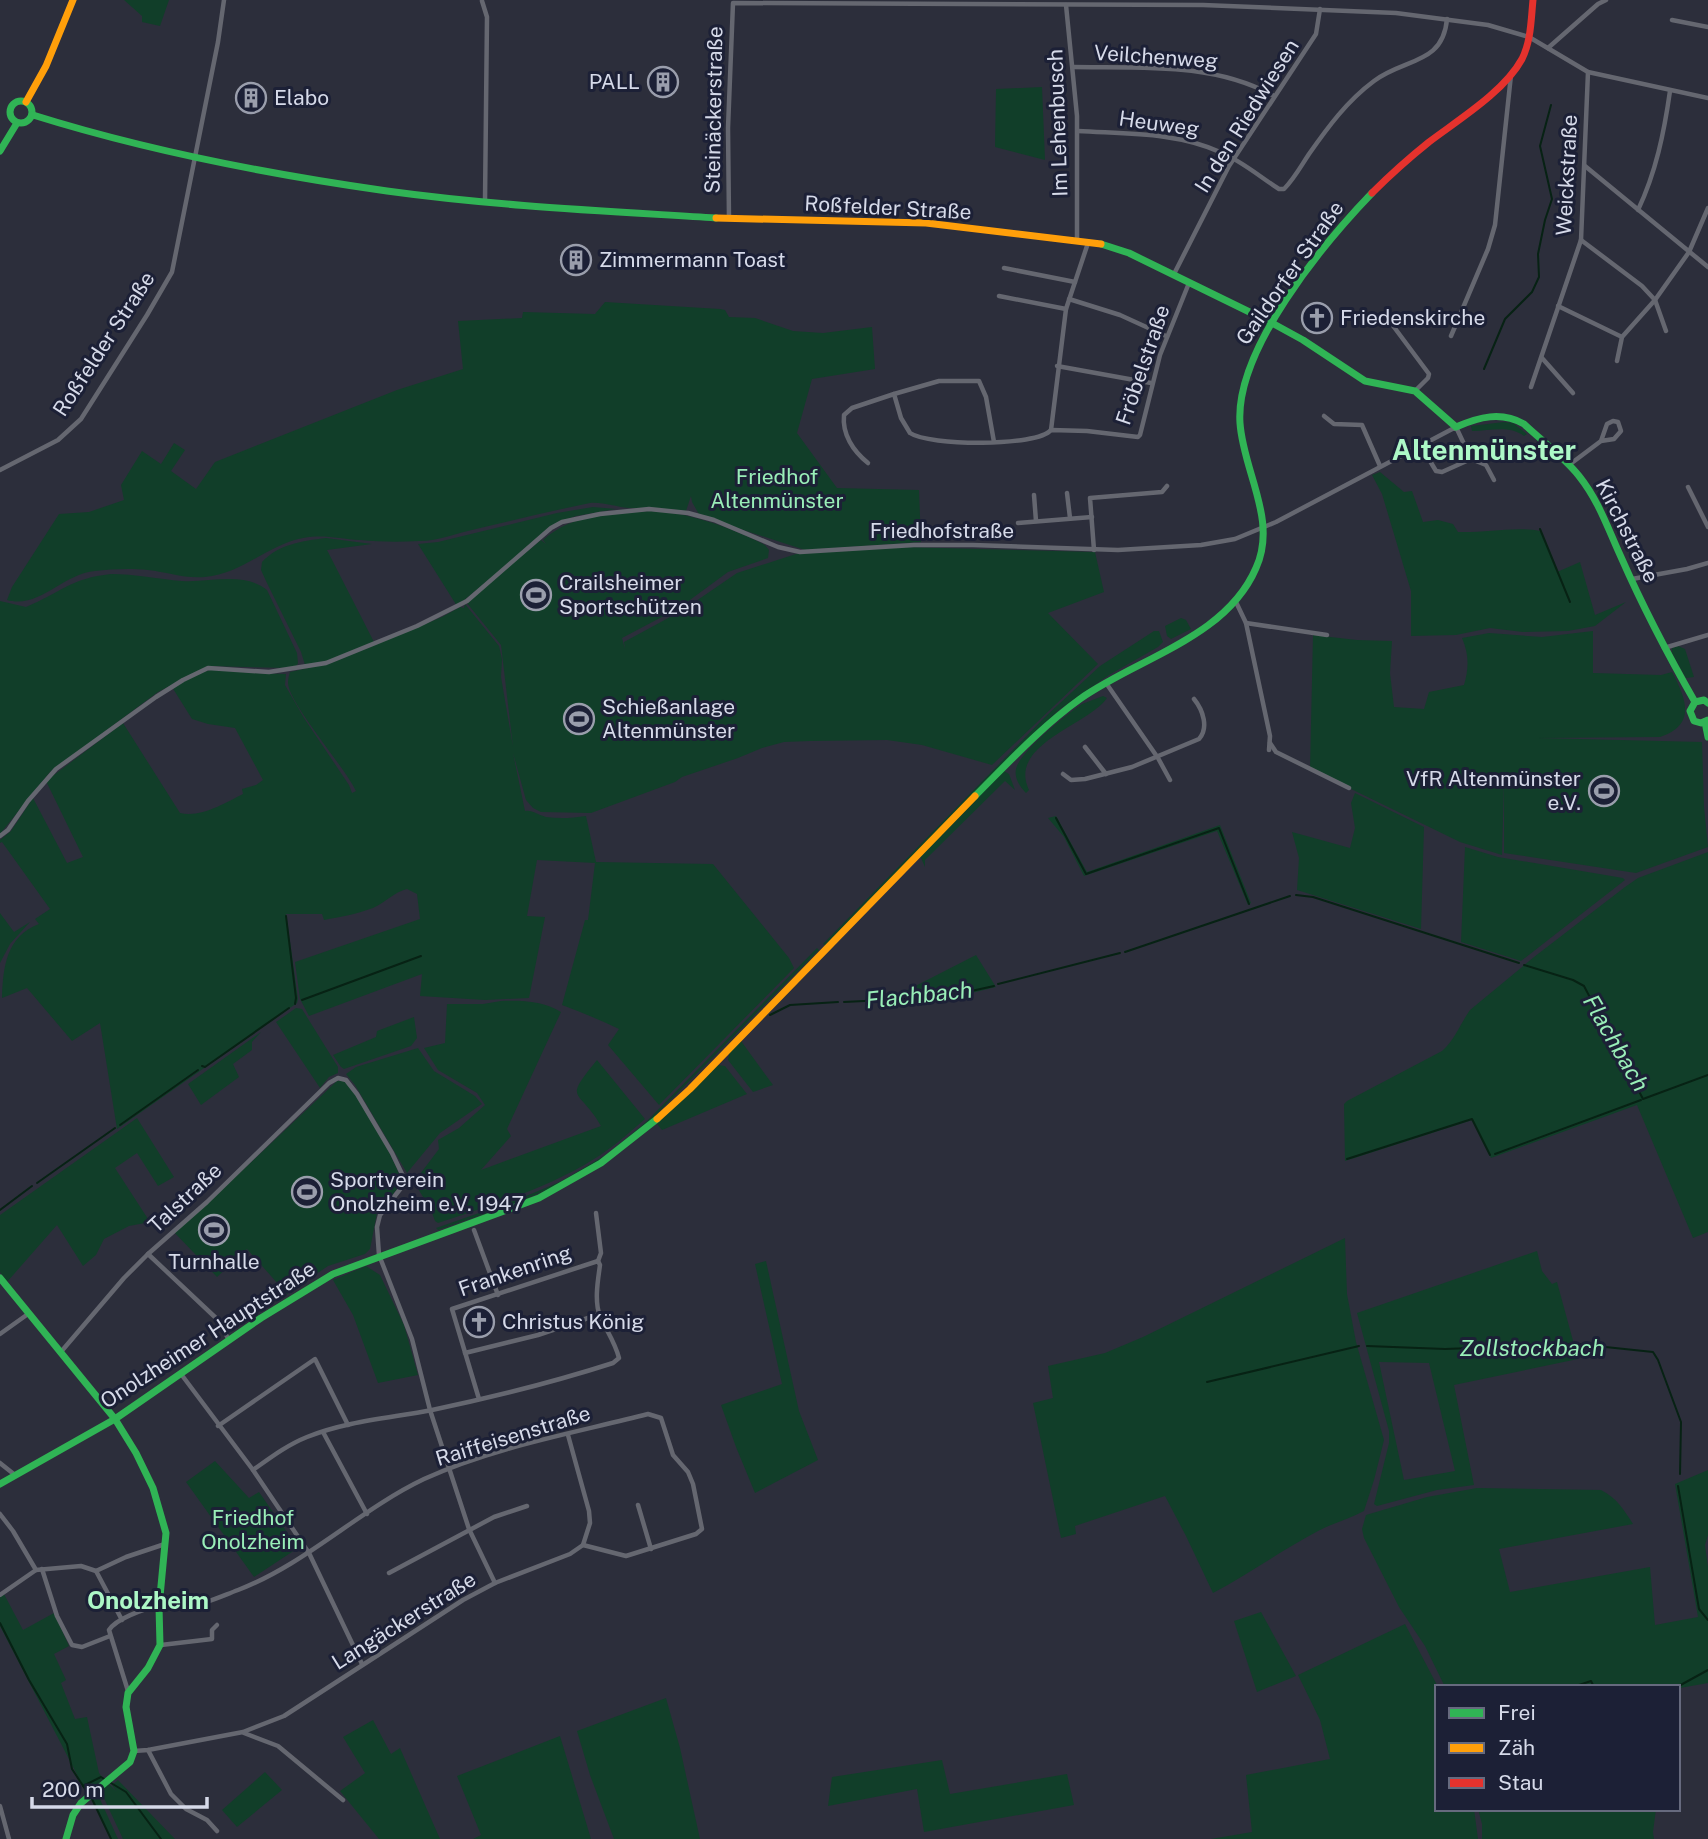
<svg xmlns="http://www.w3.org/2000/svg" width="1708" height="1839" font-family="'Public Sans',sans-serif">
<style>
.green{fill:#113e29;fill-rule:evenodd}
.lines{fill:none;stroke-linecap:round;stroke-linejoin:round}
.stream{stroke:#072214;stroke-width:2}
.street{stroke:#656770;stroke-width:4.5}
.fast{stroke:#30b455;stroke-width:7}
.slow{stroke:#ff9f0a;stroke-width:7}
.jam{stroke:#e5322d;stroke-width:7}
.labels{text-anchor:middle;stroke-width:6;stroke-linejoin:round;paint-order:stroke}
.street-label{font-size:21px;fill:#d6dae9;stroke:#1c2036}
.poi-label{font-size:21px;fill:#d6dae9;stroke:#1c2036;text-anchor:start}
.park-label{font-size:21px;fill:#99eeb8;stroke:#1c2036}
.water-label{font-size:23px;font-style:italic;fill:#99eeb8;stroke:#1c2036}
.quarter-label{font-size:24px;font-weight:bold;fill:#adf8c7;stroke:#1c2036}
.district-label{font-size:28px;font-weight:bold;fill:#adf8c7;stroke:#1c2036}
</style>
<rect width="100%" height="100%" fill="#2c2e3b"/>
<g class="green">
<polygon points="124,0 169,0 160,26 142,22 142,16"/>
<polygon points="1042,87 1045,160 995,147 996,89"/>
<path d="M605,302L720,309L725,310L729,317L755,318L793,331L823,333L872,327L875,369L812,379L797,433L837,488L919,490L921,542L805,550L700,516L692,502L691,496L686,511C667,508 648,510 629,508C615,507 604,502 590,503C551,511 514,520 476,529C457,533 439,541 419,541C400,542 380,542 360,540C339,539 325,534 303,538C267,545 242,574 205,577C185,579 167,572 148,570C131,568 111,569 95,571C62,574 40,609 7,600L12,587L59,514L89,512L124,500L121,485L142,451L161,464L174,443L185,450L171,471L196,489L215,462L397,390L463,369L458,321L522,318L523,312L595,314Z"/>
<path d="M1504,422L1513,423L1527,434L1524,436C1509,425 1491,431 1472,431L1471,426Z"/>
<path d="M1380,472L1404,492L1412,491L1423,522L1438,520L1453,524L1458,532C1485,533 1516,526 1540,531L1557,572L1580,562L1595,615L1626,602L1595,626L1568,631L1523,632L1490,628L1456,635L1411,636V591L1382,494L1372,475Z"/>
<polygon points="593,507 616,509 576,516 559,522 457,606 418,544 438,542 557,513"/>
<path d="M649,511C685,511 733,528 765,545L769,550L768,558L728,572L679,608L622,638L625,649L624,642L683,610L737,573L796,554L902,547L1095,552L1104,592L1048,613L1098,664L992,765L922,745L887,740L810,741L784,742L762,748L738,758L682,777L675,782L591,813L541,812L533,808L526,800L513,753L525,811C533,810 538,815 546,817C560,819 573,818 586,816L596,862L713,864L789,958L794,968L659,1105L608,1045L619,1029C600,1020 581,1012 562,1005L585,920H588L595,863L537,860L527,916L545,917L529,998L485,1000L420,996L422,974L309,1016L300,999L295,962L420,919L417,894L407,889C394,892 385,903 373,908C357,914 340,917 324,920L322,914H286L298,999L297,1003L117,1129L100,1023L72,1041L27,988L2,998C3,968 6,936 39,924L35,919L50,909L2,842L0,843V840L11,831L33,798L67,863L83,857L46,781L123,723L180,813C201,818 225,803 243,794L242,789L256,785L263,780L235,728L208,724L192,719L172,687L200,673L214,669L253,673L286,674L285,685L304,718L349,785L352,793L356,791C344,766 289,704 288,683C288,679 289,675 290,672L331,663L442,617L460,607L464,608L465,604L499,646L502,659L501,677L513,747L501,645L466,602L541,540L546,544L543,540C573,513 611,514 649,511Z"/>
<path d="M326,538L372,544L327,550L374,642L328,661L305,665L301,652L266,581L261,570L262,562C279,544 302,541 326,538Z"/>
<path d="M111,574C135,574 158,579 182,581C209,583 244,571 267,590L297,653L298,663L296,667L289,668L209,666L158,692L50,772L0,834V601L26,607C60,593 71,578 111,574Z"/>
<polygon points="1181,618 1186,620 1191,629 1171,639 1167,636 1165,626"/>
<polygon points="1154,631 1159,631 1163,642 1158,647 1109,675 1060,709 976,791 825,945 823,944 1045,717 1100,666"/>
<path d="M1593,631V673L1661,675L1672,672C1687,700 1696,725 1660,737L1539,738L1702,742L1704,807L1708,847L1636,873L1504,853V782L1502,855L1460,842L1310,769L1313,635L1357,640L1392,641L1390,673L1394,707L1424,709L1429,692L1464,685C1469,668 1469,654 1462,638L1489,633L1542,637Z"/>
<polygon points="1678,646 1685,649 1694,677 1686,678 1672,653 1672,648"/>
<path d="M1103,696L1107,698C1089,725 1007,744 1029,790L1026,793C1020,787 1014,778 1016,769C1020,751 1067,714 1082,704C1089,701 1096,699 1103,696Z"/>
<polygon points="1004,771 1009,774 1015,790 1005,781 925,860 925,867 920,856"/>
<polygon points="1355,793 1424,827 1421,929 1297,890 1299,858 1292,832 1350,848 1355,828 1351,803"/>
<polygon points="1056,816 1087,872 1220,825 1251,903 1248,905 1217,831 1084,876 1064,837 1048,818"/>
<polygon points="1465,847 1498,857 1623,878 1625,880 1521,961 1461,942"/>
<path d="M1708,852V1232L1693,1238L1637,1105L1491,1158L1472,1120L1345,1161L1344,1104L1347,1101L1442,1051C1455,1040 1460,1024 1470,1010L1534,957L1625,887L1638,878Z"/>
<polygon points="0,913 14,932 30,922 10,944 0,963"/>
<polygon points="817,948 819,950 632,1139 575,1178 516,1203 438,1230 436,1228 519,1199 562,1181 609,1153 645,1123"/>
<polygon points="976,955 996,987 955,997 890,999"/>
<path d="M501,1001C521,1000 544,1001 561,1012L507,1129L511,1136L481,1170L601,1126C579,1087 562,1103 597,1060L645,1119C629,1133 612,1148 594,1159C546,1189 492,1205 438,1223L435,1221L431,1210L414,1182L439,1149L438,1140L459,1128L485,1105L477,1093L438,1070L424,1048L445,1043L447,1004H483Z"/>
<polygon points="296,1008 302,1009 338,1067 338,1073 329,1077 320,1088 276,1022"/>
<polygon points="414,1017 417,1038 411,1046 344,1069 341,1067 333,1055 376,1037 377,1031"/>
<polygon points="261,1032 252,1042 252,1050 233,1064 239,1077 201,1105 188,1084"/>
<polygon points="741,1041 773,1085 753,1092 728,1060 730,1051"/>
<polygon points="418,1048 434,1071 475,1096 482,1104 440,1133 407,1173 355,1085 346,1074 356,1067"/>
<polygon points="717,1065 725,1066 747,1094 662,1130 657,1124"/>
<path d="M337,1081H345C369,1107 388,1149 403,1182L377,1213L370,1249L365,1254L328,1266L287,1294L247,1249L217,1277L173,1231L209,1202Z"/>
<polygon points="137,1118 174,1177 158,1186 137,1153 115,1168 150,1222 129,1226 104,1239 96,1255 83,1266 57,1225 7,1282 0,1272 0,1215"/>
<path d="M1345,1238L1347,1294L1356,1342L1384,1440L1374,1480L1364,1511C1349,1519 1333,1523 1318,1531C1282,1550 1249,1574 1213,1593L1186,1536L1165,1496L1075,1526L1076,1534L1061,1538L1033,1403L1053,1398L1048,1366L1105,1353L1143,1337Z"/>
<path d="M1537,1251L1542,1271L1552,1284L1557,1282L1578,1359L1454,1385L1474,1485L1437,1490L1377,1506L1374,1504L1389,1443V1431L1357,1313ZM1379,1362L1429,1363L1455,1471L1404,1480Z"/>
<polygon points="766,1261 799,1411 818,1460 755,1493 736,1447 721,1405 782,1384 755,1264"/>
<polygon points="366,1266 380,1275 404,1325 418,1375 378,1383 353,1315 333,1280"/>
<polygon points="215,1461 249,1498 259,1492 298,1548 254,1577 186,1482"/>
<path d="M1708,1470V1535L1705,1545L1708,1567V1683L1680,1688L1678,1691V1687H1445L1425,1646L1399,1607L1364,1538L1362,1529L1366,1515L1427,1497L1477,1488L1601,1490C1617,1498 1624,1510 1633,1524L1499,1549L1510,1592L1650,1567L1655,1625L1698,1617L1675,1484Z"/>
<polygon points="4,1594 23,1630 54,1613 69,1646 54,1654 66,1680 61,1683 75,1719 87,1717 99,1773 104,1779 86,1792 0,1626 0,1596"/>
<polygon points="1261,1612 1296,1676 1257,1692 1234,1621"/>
<polygon points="1405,1624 1438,1687 1437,1809 1474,1809 1478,1839 1211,1839 1252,1832 1246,1775 1330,1759 1320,1720 1298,1675"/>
<polygon points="666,1698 680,1748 700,1839 614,1839 590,1775 577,1731"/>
<polygon points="373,1720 391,1754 400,1748 440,1839 379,1839 340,1791 365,1773 343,1737"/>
<polygon points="560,1736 591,1839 473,1839 481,1835 457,1776"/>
<polygon points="942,1760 950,1794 1067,1774 1074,1805 924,1832 917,1789 828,1806 832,1777"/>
<polygon points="265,1772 282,1790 237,1827 222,1810"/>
<polygon points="118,1780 175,1839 123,1839 102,1794 102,1789 109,1784 116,1791 112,1785"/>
<polygon points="96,1795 99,1797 118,1839 111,1839 91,1798"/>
<polygon points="1478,1809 1656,1809 1653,1832 1654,1839 1482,1839 1482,1824"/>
</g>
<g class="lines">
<g class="stream">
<polyline points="1484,369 1505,319 1532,292 1539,277 1538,254 1545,220 1552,199 1540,146 1551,105"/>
<polyline points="1540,529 1570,602"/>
<polyline points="1056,818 1086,874 1219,828 1249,904"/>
<polyline points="1296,895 1313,897 1519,963"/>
<polyline points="286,916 296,998 295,1004"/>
<polyline points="1125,952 1290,896"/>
<polyline points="1524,965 1573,980 1584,986 1643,1099 1708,1075"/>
<polyline points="998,984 1120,953"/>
<polyline points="302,1000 421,956"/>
<polyline points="844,1002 944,997 994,986"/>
<polyline points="770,1015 790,1005 838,1002"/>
<polyline points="202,1066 205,1067 289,1008"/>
<polyline points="120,1125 198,1070"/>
<polyline points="1495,1154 1641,1100"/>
<polyline points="1347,1159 1472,1119 1490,1155"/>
<polyline points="37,1183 115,1128"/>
<polyline points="0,1210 32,1186"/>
<polyline points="1367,1346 1445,1349 1577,1344 1653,1352 1658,1360 1681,1422 1680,1474"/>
<polyline points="1207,1382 1359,1346"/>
<polyline points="1678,1486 1699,1609 1708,1620"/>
<polyline points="0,1623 29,1680 67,1744 72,1769 89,1795"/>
<polyline points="1573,1687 1591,1681 1594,1687"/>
<polyline points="1677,1687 1708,1670"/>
<polyline points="111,1783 126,1792 161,1839"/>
<polyline points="83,1786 101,1777 106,1780"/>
<polyline points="92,1799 111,1839"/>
</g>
<g class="street">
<polyline points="482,1 487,17 485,201"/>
<polyline points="1066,5 1077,116 1077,239"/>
<polyline points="1672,20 1708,27"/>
<polyline points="1548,48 1598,4 1606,0"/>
<path d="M1073,67C1140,68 1214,62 1274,96"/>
<path d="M1078,131C1126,134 1176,132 1220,152C1242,161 1260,177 1279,189H1284C1294,179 1301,166 1309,154C1328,127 1347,101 1374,81C1404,58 1443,65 1447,19"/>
<polyline points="1585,166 1708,267"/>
<path d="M1638,210C1656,172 1664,133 1670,91"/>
<polyline points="729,219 728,128 733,3 1203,5 1396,13 1488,25 1529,37 1588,72 1708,98"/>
<polyline points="1581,240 1642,286 1655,300 1666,331"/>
<polyline points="1004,268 1075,282"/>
<polyline points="1174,274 1229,166 1316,34 1320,9"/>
<polyline points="999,296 1066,309"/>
<polyline points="1069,299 1120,315 1166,336"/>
<polyline points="1558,306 1622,337"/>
<polyline points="1385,315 1429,374 1428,378 1415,391"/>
<polyline points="1451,336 1488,249 1495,225 1511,75"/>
<polyline points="1542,358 1573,393"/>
<polyline points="1617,361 1622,337 1655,300 1689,252 1708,208"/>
<polyline points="1057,366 1151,383"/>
<polyline points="1531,387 1581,240 1588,72"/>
<polyline points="1324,416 1334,424 1362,425 1380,466"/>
<polyline points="1051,430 1066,309 1088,243"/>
<path d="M994,442L986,397L979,381H939L894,394L901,418L910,433C929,446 1037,447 1051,430L1087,431L1138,437L1140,435L1160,355L1189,283"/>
<polyline points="1471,459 1486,465 1494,480"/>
<path d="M868,463C853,451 842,434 844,415L852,408L894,394"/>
<polyline points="1569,465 1601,441 1614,439 1621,431 1618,422 1613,421 1607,424 1601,441"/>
<polyline points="0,470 58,440 81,419 147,315 172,272 218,42 224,0"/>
<polyline points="1688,487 1708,527"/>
<polyline points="1067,493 1070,518"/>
<polyline points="1034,495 1036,521"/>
<polyline points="1018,523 1092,517"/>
<polyline points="1094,550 1090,498 1162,492 1167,486"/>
<polyline points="1632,579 1687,569 1708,563"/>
<polyline points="1236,602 1246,623 1270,736 1269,750"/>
<polyline points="1246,623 1327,635"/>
<polyline points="1664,648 1708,635"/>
<polyline points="1106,683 1158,758 1170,780"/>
<polyline points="1270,743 1276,752 1349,788"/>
<polyline points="1085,747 1106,774"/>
<path d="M1063,774L1071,780L1085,779L1132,767L1199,739C1209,728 1203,710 1194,699"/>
<polyline points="0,836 8,830 28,801 56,769 156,697 183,680 208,668 269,672 326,663 417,626 467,601 551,528 562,522 600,514 649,509 688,513 714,520 778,547 800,552 914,545 973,545 1118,550 1201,545 1235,539 1276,522 1456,427 1471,459 1442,472 1436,471 1421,446"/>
<polyline points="596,1213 601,1253 598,1261"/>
<polyline points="474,1230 498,1295"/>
<polyline points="148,1254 217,1319 229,1340"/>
<polyline points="0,1334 28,1314"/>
<polyline points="60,1353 124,1278 148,1254 207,1202 329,1083 338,1078 346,1080 357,1094 392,1153 403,1176 401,1188 380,1215 377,1227 379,1255 412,1339 430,1410 469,1529 495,1583"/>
<polyline points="465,1353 538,1335 600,1314"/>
<polyline points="181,1374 253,1470 309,1553 362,1664"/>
<polyline points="218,1426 315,1359 348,1425"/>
<polyline points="323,1432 367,1514"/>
<polyline points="0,1463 15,1475"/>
<path d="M253,1470C270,1458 287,1445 307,1437C347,1421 391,1418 432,1410C494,1397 554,1382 613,1363L619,1358C615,1342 606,1330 600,1316C594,1301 598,1280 600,1265L598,1261L452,1309L479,1399"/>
<polyline points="638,1505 651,1549"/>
<polyline points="0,1514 13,1531 36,1570"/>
<polyline points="42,1569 57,1616 72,1645 82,1647 110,1636"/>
<polyline points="96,1571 122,1620"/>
<polyline points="389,1573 494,1517 527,1506"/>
<polyline points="0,1595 36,1570 81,1566 96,1571 126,1557 165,1544"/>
<polyline points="161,1645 212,1639 212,1630 217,1625"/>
<path d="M128,1691L109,1630C116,1619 143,1609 156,1607C166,1606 177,1608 188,1607C205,1604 222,1596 238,1590C306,1564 359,1510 424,1479C494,1447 574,1433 648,1414L661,1418L673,1455L688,1472L693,1484L702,1529L696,1534L626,1556L583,1545"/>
<polyline points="244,1733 278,1746 343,1800"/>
<polyline points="148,1750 171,1794 186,1809 207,1820 217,1831"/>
<polyline points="134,1751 148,1750 243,1732 284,1716 463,1600 495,1583 570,1554 583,1545 590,1523 589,1511 568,1435"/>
<polyline points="0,1806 9,1839"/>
</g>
<g class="fast">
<circle cx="21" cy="112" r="11"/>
<path d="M33,115C148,151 267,174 387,191C496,206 606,211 716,218"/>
<polyline points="0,151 17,123"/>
<path d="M1101,244L1129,253L1272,323L1303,340L1365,381L1415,391L1456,427C1479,417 1501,411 1524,424C1542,441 1564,457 1579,476C1599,501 1608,529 1621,557C1643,607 1668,655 1695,702"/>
<polyline points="1708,703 1704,700 1695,702 1690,711 1694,721 1701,723 1708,720"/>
<polyline points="1705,722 1708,737"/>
<path d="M975,796C1009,762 1041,727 1080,699C1138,658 1226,638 1256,568C1278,520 1243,471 1240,423C1235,350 1323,244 1372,193"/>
<polyline points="0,1278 115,1419 136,1453 153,1488 166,1533 159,1607 160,1645 148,1668 128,1693 126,1707 134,1751 130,1762 81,1803 73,1815 66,1839"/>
<polyline points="0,1484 115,1419 261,1318 333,1274 539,1198 601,1163 657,1119"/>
</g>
<g class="slow">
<polyline points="26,102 46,66 73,0"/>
<polyline points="716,218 926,223 1101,244"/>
<polyline points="657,1119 690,1089 975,796"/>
</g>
<path class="jam" d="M1372,193C1390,175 1409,158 1429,142C1458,120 1504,92 1522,59C1531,41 1531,20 1533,0"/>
</g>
<defs>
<g id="building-ring" transform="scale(1.575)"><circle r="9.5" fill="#1c2036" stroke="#9a9eac" stroke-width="1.5"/><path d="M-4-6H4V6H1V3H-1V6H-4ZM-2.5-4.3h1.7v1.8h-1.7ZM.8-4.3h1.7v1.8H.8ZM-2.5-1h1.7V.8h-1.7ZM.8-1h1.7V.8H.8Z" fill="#9a9eac"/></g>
<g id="church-ring" transform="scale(1.575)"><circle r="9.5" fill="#1c2036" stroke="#9a9eac" stroke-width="1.5"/><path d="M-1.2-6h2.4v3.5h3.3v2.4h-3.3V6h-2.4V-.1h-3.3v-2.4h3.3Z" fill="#9a9eac"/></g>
<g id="stadium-ring" transform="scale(1.575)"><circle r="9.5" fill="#1c2036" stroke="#9a9eac" stroke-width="1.5"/><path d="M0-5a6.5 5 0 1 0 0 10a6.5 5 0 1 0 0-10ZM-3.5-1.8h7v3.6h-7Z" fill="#9a9eac"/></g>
</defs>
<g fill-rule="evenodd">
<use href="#building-ring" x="663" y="82"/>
<use href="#building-ring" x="251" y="98"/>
<use href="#building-ring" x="576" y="260"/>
<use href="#church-ring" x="1317" y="318"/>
<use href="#stadium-ring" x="536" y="595"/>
<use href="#stadium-ring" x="579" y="719"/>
<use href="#stadium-ring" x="1604" y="791"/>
<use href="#stadium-ring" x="307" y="1192"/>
<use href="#stadium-ring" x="214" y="1230"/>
<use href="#church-ring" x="479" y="1322"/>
</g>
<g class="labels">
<g class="street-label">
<text transform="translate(1156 57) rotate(4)" y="7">Veilchenweg</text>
<text transform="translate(714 110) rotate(-89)" y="7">Steinäckerstraße</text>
<text transform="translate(1247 116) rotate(-58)" y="7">In den Riedwiesen</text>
<text transform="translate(1058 123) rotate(-92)" y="7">Im Lehenbusch</text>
<text transform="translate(1159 124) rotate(8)" y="7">Heuweg</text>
<text transform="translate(1567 175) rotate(-87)" y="7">Weickstraße</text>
<text transform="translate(888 208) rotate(3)" y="7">Roßfelder Straße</text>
<text transform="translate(1290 273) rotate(-55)" y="7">Gaildorfer Straße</text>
<text transform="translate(104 344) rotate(-57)" y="7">Roßfelder Straße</text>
<text transform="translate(1143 365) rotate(-71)" y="7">Fröbelstraße</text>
<text x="942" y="538">Friedhofstraße</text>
<text transform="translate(1627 531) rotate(63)" y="7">Kirchstraße</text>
<text transform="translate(185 1198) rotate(-43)" y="7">Talstraße</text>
<text transform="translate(515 1271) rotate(-19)" y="7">Frankenring</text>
<text transform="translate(208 1335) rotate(-33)" y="7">Onolzheimer Hauptstraße</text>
<text transform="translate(513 1436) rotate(-17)" y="7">Raiffeisenstraße</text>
<text transform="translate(404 1621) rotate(-32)" y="7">Langäckerstraße</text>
</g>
<g class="poi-label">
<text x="640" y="89" text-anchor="end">PALL</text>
<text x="274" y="105">Elabo</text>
<text x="599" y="267">Zimmermann Toast</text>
<text x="1340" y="325">Friedenskirche</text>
<text x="559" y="590">Crailsheimer<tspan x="559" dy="24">Sportschützen</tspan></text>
<text x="602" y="714">Schießanlage<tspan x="602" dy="24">Altenmünster</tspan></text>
<text x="1581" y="786" text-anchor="end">VfR Altenmünster<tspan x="1581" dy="24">e.V.</tspan></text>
<text x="330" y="1187">Sportverein<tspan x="330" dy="24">Onolzheim e.V. 1947</tspan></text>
<text x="214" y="1269" text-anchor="middle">Turnhalle</text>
<text x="502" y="1329">Christus König</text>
</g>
<g class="park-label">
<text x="777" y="484">Friedhof<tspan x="777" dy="24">Altenmünster</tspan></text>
<text x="253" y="1525">Friedhof<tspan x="253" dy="24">Onolzheim</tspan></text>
</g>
<g class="water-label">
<text transform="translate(919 995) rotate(-6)" y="8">Flachbach</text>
<text transform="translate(1616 1043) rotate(60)" y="8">Flachbach</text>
<text x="1532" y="1356">Zollstockbach</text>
</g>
<g class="quarter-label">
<text x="148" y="1609">Onolzheim</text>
</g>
<g class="district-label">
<text x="1484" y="460">Altenmünster</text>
</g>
</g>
<rect x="1435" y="1685" width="245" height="126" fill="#1c2036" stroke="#666a7e" stroke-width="2"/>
<rect x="1449" y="1708" width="35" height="10" fill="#30b455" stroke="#666a7e" stroke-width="2"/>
<text x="1498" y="1720" font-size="21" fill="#d6dae9">Frei</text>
<rect x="1449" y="1743" width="35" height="10" fill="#ff9f0a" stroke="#666a7e" stroke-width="2"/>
<text x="1498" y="1755" font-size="21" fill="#d6dae9">Zäh</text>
<rect x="1449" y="1778" width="35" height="10" fill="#e5322d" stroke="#666a7e" stroke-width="2"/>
<text x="1498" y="1790" font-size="21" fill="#d6dae9">Stau</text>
<path d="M32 1797v10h175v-10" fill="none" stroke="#d6dae9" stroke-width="3.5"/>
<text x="42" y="1797" font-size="21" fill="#d6dae9" stroke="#1c2036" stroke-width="5" paint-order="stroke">200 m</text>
</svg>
